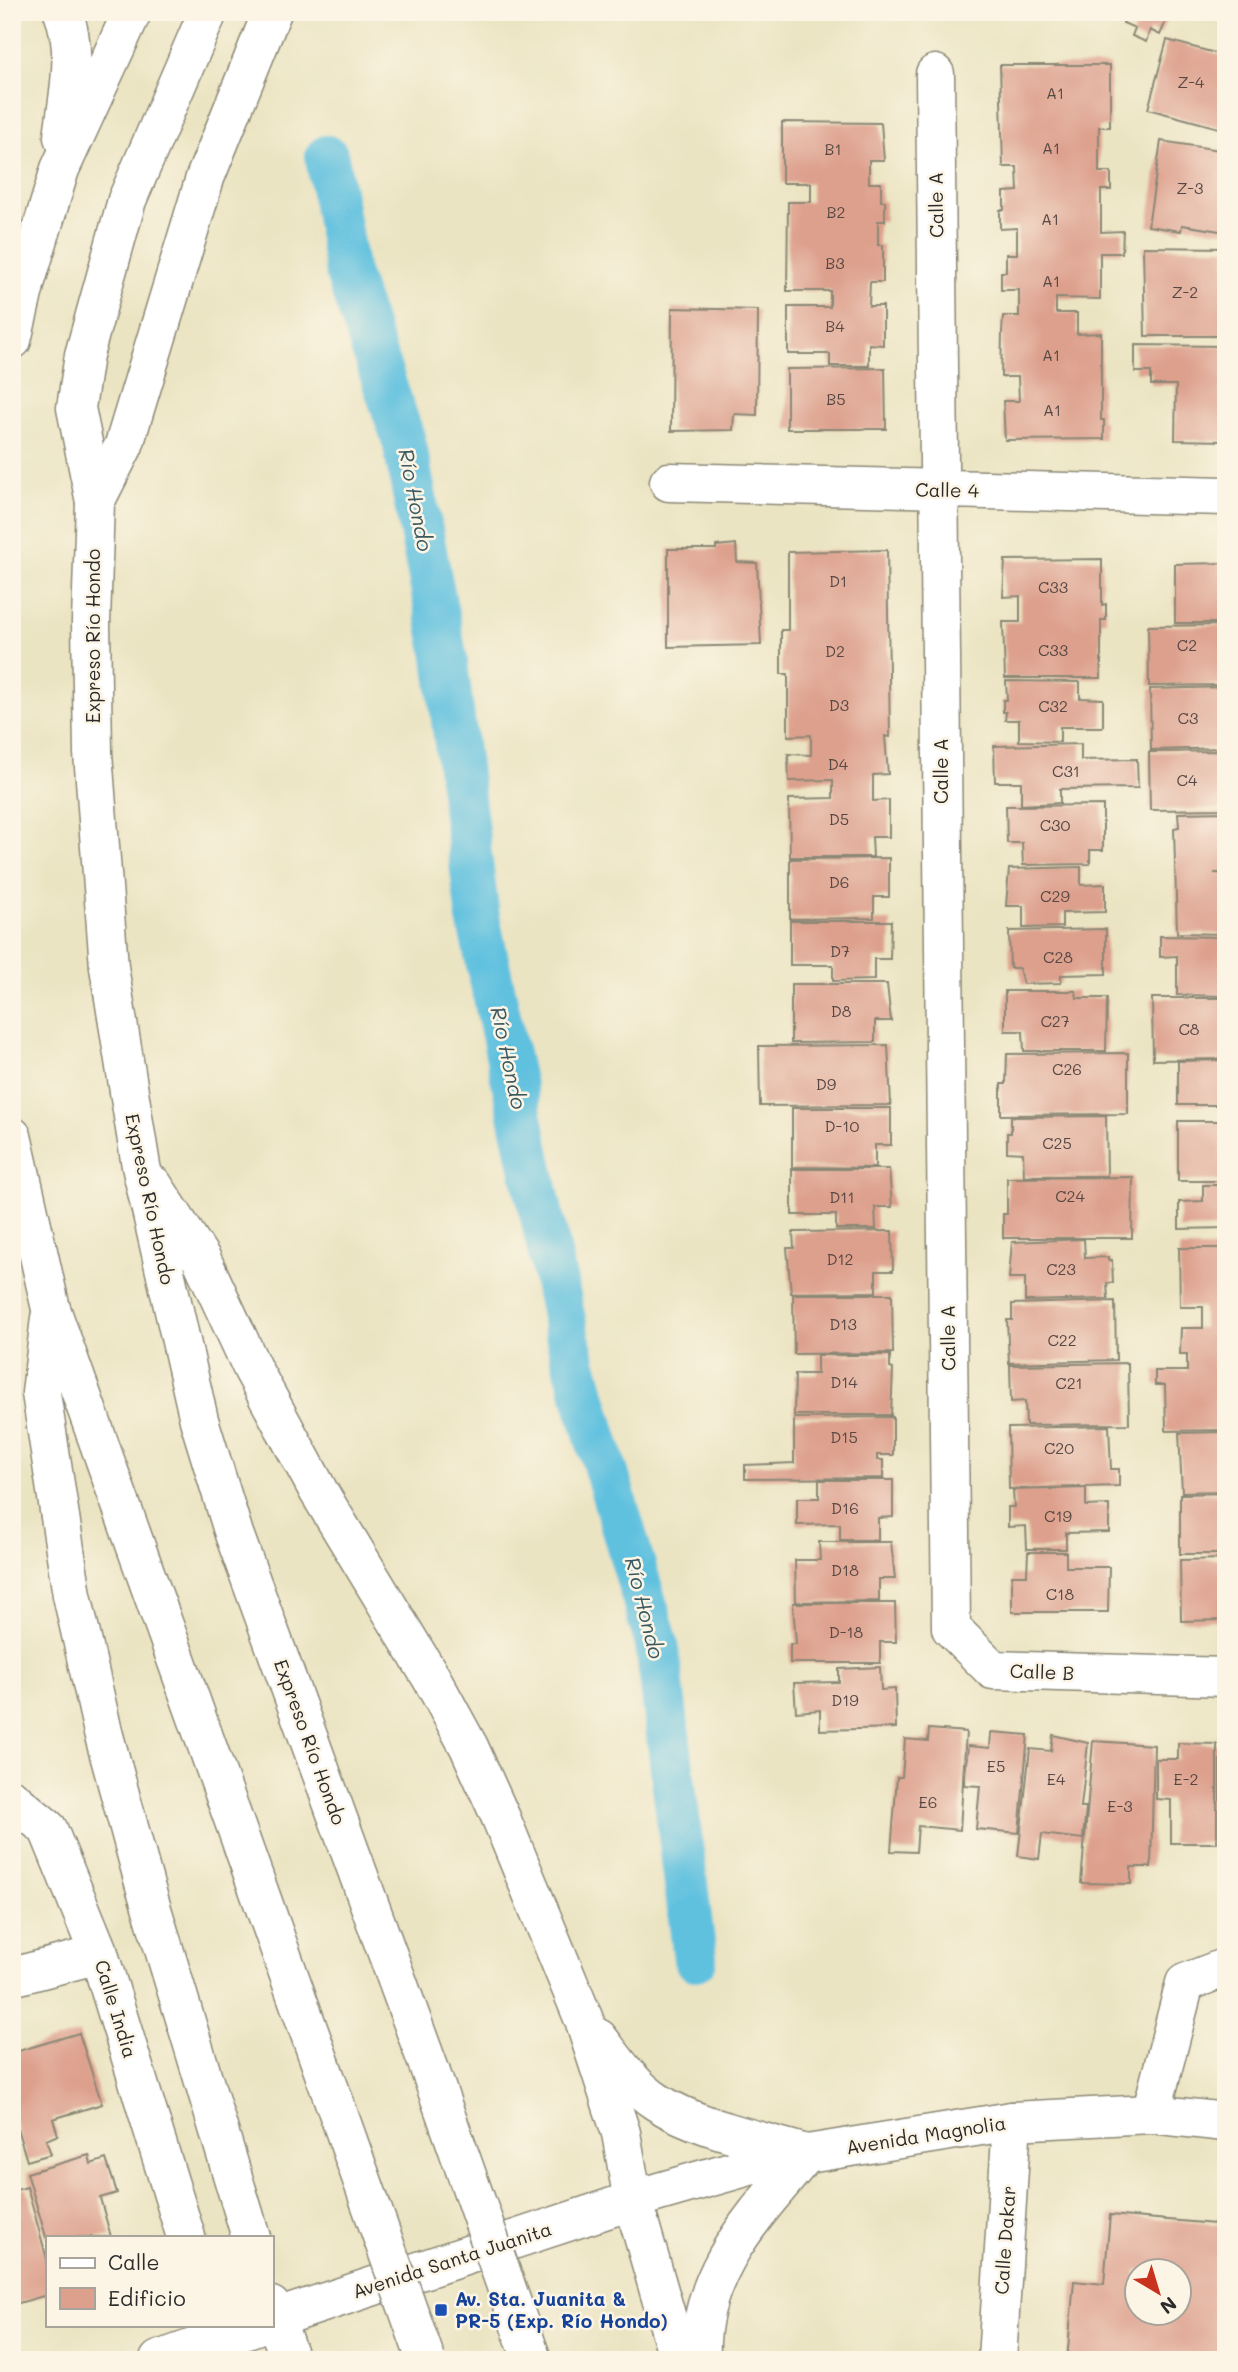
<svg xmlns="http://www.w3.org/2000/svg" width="1238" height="2372" font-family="Mali,sans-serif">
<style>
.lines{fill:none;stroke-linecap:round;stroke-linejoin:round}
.canal{stroke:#60c1df;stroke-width:44}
.building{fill:#dda08d;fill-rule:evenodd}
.minor-casing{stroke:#8b8876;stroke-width:41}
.highway-casing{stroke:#8b8876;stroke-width:41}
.minor{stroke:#fff;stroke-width:38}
.highway{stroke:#fff;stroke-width:38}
.highway-bridge-casing{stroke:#8b8876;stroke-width:41;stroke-linecap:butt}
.highway-bridge{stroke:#fff;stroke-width:38}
.transit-dot{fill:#1a4fb4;stroke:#fcf5e5;stroke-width:2.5}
.labels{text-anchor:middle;stroke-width:5;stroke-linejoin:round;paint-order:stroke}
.number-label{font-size:16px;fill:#584844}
.street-label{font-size:19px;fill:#2b2b2b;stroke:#fcf5e5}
.transit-label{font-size:19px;font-weight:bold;fill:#164399;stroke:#fcf5e5;text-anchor:start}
.water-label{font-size:21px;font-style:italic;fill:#3b5861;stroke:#fcf5e5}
</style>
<rect width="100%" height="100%" fill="#fcf5e5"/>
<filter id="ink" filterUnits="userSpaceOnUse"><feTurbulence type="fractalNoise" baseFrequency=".0143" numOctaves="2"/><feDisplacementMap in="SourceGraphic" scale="14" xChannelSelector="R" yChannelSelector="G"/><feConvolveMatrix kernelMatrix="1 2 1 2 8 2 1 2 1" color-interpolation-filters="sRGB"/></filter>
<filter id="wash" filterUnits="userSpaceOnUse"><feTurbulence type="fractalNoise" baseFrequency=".00686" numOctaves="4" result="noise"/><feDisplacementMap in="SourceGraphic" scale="28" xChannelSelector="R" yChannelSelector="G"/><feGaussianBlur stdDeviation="1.57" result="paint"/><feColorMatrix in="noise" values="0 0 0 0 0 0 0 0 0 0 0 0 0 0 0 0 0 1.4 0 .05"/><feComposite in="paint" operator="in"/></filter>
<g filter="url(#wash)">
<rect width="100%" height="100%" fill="#ebe4c2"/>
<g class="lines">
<polyline class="canal" points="327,157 347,273 404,441 445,656 478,918 570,1348 657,1644 695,1959"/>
</g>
<g id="blocks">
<g class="building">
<polygon points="1128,12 1170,12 1160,35 1150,30 1146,42 1132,36 1135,28 1123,23"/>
<polygon points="1167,40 1226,56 1226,130 1148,109"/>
<polygon points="1000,65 1110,65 1110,127 1099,127 1099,172 1111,172 1111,190 1101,190 1101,232 1123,231 1122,253 1100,253 1100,299 1056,298 1056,313 1077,313 1077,334 1101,333 1101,420 1104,420 1104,439 1005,440 1003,401 1019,401 1018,377 1001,377 1002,332 1003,316 1019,316 1019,290 1001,290 1001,272 1006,272 1006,254 1017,254 1017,228 1000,229 1000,210 1004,210 1004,192 1018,191 1017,167 1003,167"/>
<polygon points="782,122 881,123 884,160 869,160 869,183 881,183 881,201 885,201 885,221 878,221 878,245 883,245 883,282 870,282 869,306 883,306 883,345 869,344 869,366 830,366 830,354 788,354 788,307 830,307 830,291 787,291 788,202 811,202 811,183 782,183"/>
<polygon points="1161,141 1226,151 1226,232 1182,225 1181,231 1148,226"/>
<polygon points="1143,247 1226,248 1226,336 1145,336"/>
<polygon points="672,308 758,310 757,415 734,414 733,430 671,431"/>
<polygon points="1135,345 1226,346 1226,441 1175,440 1176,385 1151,385 1151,372 1135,372"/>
<polygon points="885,368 886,429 787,429 787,369"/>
<polygon points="736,544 737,562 757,563 761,645 668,647 668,549 716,549 716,546"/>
<polygon points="887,550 890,737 885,736 888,774 873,775 873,801 889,800 889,837 872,837 873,857 790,857 789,799 833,798 833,780 789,781 788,754 811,755 811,735 788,736 788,674 781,674 781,630 788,630 788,552"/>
<polygon points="1102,559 1102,605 1106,604 1106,620 1101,620 1101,678 1005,678 1003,622 1020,622 1020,596 1003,597 1005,560"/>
<polygon points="1226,563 1226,623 1175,623 1175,564"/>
<polygon points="1226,625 1226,685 1149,686 1148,626"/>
<polygon points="1006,681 1080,682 1080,698 1103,699 1103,727 1060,727 1060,742 1019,741 1019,720 1005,720 1006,712 1003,712 1003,700 1007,700"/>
<polygon points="1226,687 1226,748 1151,750 1150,689"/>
<polygon points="1081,744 1081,760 1137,759 1138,788 1060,789 1060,803 1021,805 1021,782 995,782 994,746"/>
<polygon points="1226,751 1226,809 1150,810 1149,752"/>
<polygon points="1103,805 1103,850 1090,850 1090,864 1023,865 1022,843 1007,843 1006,806"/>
<polygon points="1226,812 1226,873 1214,873 1226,874 1226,934 1177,933 1174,828 1179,827 1178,813"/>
<polygon points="889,858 889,897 874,897 874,918 790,919 790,859"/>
<polygon points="1081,867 1081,885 1105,884 1105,912 1062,913 1062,927 1023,928 1023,906 1006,906 1009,869"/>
<polygon points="790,921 891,921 890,959 874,959 874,980 833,981 833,965 790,965"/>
<polygon points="1106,929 1106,974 1061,975 1061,983 1023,984 1019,968 1010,968 1009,931"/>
<polygon points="1160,936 1226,937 1226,996 1177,995 1177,956 1160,957"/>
<polygon points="791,984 887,984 891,1021 875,1021 875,1042 791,1043"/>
<polygon points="1005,991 1076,991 1077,998 1107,998 1106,1051 1024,1051 1023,1031 1005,1031"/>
<polygon points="1152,998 1226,998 1226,1059 1153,1060"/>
<polygon points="888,1045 891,1105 760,1106 759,1046"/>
<polygon points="1128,1053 1128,1114 1001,1115 1001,1084 1006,1084 1007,1054"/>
<polygon points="1226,1060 1226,1181 1178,1181 1178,1121 1223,1121 1222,1105 1178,1105 1178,1061"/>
<polygon points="792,1108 891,1108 891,1145 875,1145 875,1168 792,1167"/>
<polygon points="1106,1116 1107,1176 1024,1176 1023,1153 1007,1152 1007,1133 1011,1133 1011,1117"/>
<polygon points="792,1169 889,1169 892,1207 875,1207 876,1229 836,1229 836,1215 792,1215"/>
<polygon points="1133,1177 1132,1238 1003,1238 1003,1214 1007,1214 1007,1178"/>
<polygon points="1203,1185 1226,1185 1226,1228 1179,1229 1179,1202 1203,1201"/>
<polygon points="892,1231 893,1271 876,1271 876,1292 791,1293 787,1248 794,1248 793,1232"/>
<polygon points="1084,1239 1085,1258 1108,1257 1108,1260 1112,1260 1113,1283 1107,1283 1108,1299 1025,1301 1025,1278 1009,1278 1012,1242"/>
<polygon points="1179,1248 1226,1248 1226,1430 1166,1431 1165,1385 1155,1385 1155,1371 1187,1371 1187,1354 1180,1354 1181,1328 1203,1328 1203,1307 1180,1307"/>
<polygon points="793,1294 892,1294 893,1353 794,1354"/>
<polygon points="1115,1301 1116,1360 1009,1363 1007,1320 1012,1320 1012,1304"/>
<polygon points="817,1355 890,1355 890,1368 893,1369 891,1415 794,1415 795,1374 817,1374"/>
<polygon points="1128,1363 1129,1424 1026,1425 1025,1401 1011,1402 1010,1365"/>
<polygon points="893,1417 893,1455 877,1455 877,1460 883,1460 883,1478 745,1479 745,1465 794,1463 794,1418"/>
<polygon points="1109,1426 1111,1469 1119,1469 1119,1486 1009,1489 1008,1428"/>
<polygon points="1226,1432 1226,1491 1182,1492 1179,1433"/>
<polygon points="819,1480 893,1480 893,1517 878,1518 878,1540 840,1540 840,1524 797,1525 797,1498 819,1498"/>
<polygon points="1086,1488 1086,1506 1109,1505 1109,1532 1066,1533 1066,1549 1027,1549 1026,1526 1008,1527 1008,1507 1014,1507 1013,1490"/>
<polygon points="1226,1493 1226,1554 1180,1554 1180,1494"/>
<polygon points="819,1542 891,1542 895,1579 879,1579 879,1601 796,1602 795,1560 820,1560"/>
<polygon points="1028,1552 1066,1552 1066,1567 1109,1567 1108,1612 1012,1612 1012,1575 1027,1575"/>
<polygon points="1226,1559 1226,1620 1181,1621 1180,1560"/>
<polygon points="793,1603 895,1603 896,1642 880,1642 880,1663 790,1663 790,1644 796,1644"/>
<polygon points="880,1667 881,1690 895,1689 896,1728 820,1730 820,1710 796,1712 794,1683 839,1682 839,1669"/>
<polygon points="929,1729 966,1732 960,1830 918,1826 916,1852 891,1851 897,1777 902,1777 905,1739 928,1741"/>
<polygon points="991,1732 1028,1735 1019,1833 976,1829 980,1786 964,1785 968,1746 990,1748"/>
<polygon points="1053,1735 1088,1743 1081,1807 1086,1807 1083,1839 1042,1834 1039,1859 1018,1856 1030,1749 1051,1751"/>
<polygon points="1093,1741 1154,1745 1151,1867 1131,1867 1131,1884 1081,1883"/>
<polygon points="1178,1743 1217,1744 1217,1843 1171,1843 1171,1800 1156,1799 1156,1759 1178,1759"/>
<rect x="1220" y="1760" width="6" height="95"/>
<polygon points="79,2033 102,2104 53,2119 58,2135 46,2140 51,2154 27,2161 12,2112 12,2053"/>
<polygon points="89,2155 91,2164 106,2159 117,2193 100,2198 111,2237 46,2237 27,2173"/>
<polygon points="27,2187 47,2259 47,2295 12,2305 12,2191"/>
<path d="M1110,2215L1226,2225L1220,2295H1226L1225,2360H1067L1074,2281L1104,2284ZM1136,2270H1178V2312H1136Z"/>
</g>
</g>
</g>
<g filter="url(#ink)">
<use href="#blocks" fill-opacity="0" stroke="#8b8876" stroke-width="2"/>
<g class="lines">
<g class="minor-casing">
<g id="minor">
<polyline points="935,74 951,1628 993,1670 1226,1677"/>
<polyline points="669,482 1226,496"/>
<polyline points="12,1799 48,1829 99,1954 186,2237"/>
<polyline points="12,1977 99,1954"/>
<polyline points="1151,2114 1185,1983 1226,1967"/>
<polyline points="271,2320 652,2194 770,2160 1012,2121 1151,2114 1226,2122"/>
<polyline points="159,2360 258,2325"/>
<polyline points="997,2360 1012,2121"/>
</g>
</g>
<g class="highway-casing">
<g id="highway">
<path d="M63,12C79,53 68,94 63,137"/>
<polyline points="272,12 205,178 124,445 95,502 91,622 93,753 109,967 141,1166 199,1420 234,1534 431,2073"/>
<polyline points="12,340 26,281 60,169 132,12"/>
<polyline points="95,502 76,408 84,355 127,200 208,12"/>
<polyline points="12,1136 51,1309 335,2104"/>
<polyline points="153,1185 202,1260 252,1368 319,1492 432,1679 469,1747 501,1818 584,2020 621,2133 633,2201 679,2360"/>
<polyline points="50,1318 41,1393 72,1595 103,1732 145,1886 251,2237"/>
<path d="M598,2038C616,2061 633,2087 657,2102C697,2128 760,2140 806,2154C755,2215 696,2274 701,2360"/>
<polyline points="271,2306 290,2360"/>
</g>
</g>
<use href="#minor" class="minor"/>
<use href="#highway" class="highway"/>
<g class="highway-bridge-casing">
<g id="highway-bridge">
<polyline points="431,2073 532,2360"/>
<polyline points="335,2104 426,2360"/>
</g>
</g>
<use href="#highway-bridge" class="highway-bridge"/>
</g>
</g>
<rect class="transit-dot" x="434" y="2303" width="14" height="14" rx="3.5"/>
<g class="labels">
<g class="number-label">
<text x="1191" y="88">Z-4</text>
<text x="1055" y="99">A1</text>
<text x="1051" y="154">A1</text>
<text x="833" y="155">B1</text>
<text x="1190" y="194">Z-3</text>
<text x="836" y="218">B2</text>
<text x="1050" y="225">A1</text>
<text x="835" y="269">B3</text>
<text x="1051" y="287">A1</text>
<text x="1185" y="298">Z-2</text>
<text x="835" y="332">B4</text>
<text x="1051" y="361">A1</text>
<text x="836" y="405">B5</text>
<text x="1052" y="416">A1</text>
<text x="838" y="587">D1</text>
<text x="1053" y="593">C33</text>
<text x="1187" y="651">C2</text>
<text x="1053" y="656">C33</text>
<text x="835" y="657">D2</text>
<text x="839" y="711">D3</text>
<text x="1053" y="712">C32</text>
<text x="1188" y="724">C3</text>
<text x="838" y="770">D4</text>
<text x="1066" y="777">C31</text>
<text x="1187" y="786">C4</text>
<text x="839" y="825">D5</text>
<text x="1055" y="831">C30</text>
<text x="839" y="888">D6</text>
<text x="1055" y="902">C29</text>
<text x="840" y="957">D7</text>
<text x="1058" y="963">C28</text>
<text x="841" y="1017">D8</text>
<text x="1055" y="1027">C27</text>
<text x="1189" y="1035">C8</text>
<text x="1067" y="1075">C26</text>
<text x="826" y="1090">D9</text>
<text x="842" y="1132">D-10</text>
<text x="1057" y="1149">C25</text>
<text x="1070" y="1202">C24</text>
<text x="842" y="1203">D11</text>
<text x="840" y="1265">D12</text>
<text x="1061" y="1275">C23</text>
<text x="843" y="1330">D13</text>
<text x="1062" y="1346">C22</text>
<text x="844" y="1388">D14</text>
<text x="1069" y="1389">C21</text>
<text x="844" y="1443">D15</text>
<text x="1059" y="1454">C20</text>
<text x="845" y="1514">D16</text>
<text x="1058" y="1522">C19</text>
<text x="845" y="1576">D18</text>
<text x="1060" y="1600">C18</text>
<text x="846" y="1638">D-18</text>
<text x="845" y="1706">D19</text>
<text x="996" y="1772">E5</text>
<text x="1056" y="1785">E4</text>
<text x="1186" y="1785">E-2</text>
<text x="928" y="1808">E6</text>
<text x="1120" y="1812">E-3</text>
</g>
<g class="street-label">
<text transform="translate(936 205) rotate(-91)" y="7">Calle A</text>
<text transform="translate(947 490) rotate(1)" y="7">Calle 4</text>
<text transform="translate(93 636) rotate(-90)" y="7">Expreso Río Hondo</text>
<text transform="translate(941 771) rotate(-90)" y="7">Calle A</text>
<text transform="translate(150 1199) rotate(78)" y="7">Expreso Río Hondo</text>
<text transform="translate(948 1338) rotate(-91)" y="7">Calle A</text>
<text transform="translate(1042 1672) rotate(2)" y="7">Calle B</text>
<text transform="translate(310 1742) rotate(70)" y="7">Expreso Río Hondo</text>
<text transform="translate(116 2009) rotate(73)" y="7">Calle India</text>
<text transform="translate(926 2135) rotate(-9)" y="7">Avenida Magnolia</text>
<text transform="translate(1005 2240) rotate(-86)" y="7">Calle Dakar</text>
<text transform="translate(452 2260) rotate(-18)" y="7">Avenida Santa Juanita</text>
</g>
<g class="transit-label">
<text x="455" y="2306">Av. Sta. Juanita &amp;<tspan x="455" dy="22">PR-5 (Exp. Río Hondo)</tspan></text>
</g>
<g class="water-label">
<text transform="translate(415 500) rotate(79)" y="7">Río Hondo</text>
<text transform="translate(508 1058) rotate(78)" y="7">Río Hondo</text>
<text transform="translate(644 1608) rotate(76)" y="7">Río Hondo</text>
</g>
</g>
<rect width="1238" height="2372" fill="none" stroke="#fcf5e5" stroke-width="42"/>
<rect x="46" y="2236" width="228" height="91" fill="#fcf5e5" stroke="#a8a49b" stroke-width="2"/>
<rect x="60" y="2258" width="35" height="10" fill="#ffffff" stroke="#a8a49b" stroke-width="2"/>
<text x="108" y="2270" font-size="21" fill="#2b2b2b">Calle</text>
<rect x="60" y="2288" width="35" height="21" fill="#dda08d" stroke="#a8a49b" stroke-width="2"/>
<text x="108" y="2306" font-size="21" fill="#2b2b2b">Edificio</text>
<g transform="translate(1158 2292) rotate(142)"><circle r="33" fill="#fcf5e5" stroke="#a8a49b" stroke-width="2"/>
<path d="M0-5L12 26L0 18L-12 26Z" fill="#c8321e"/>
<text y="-10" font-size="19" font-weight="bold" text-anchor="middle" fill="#2b2b2b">N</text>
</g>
</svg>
